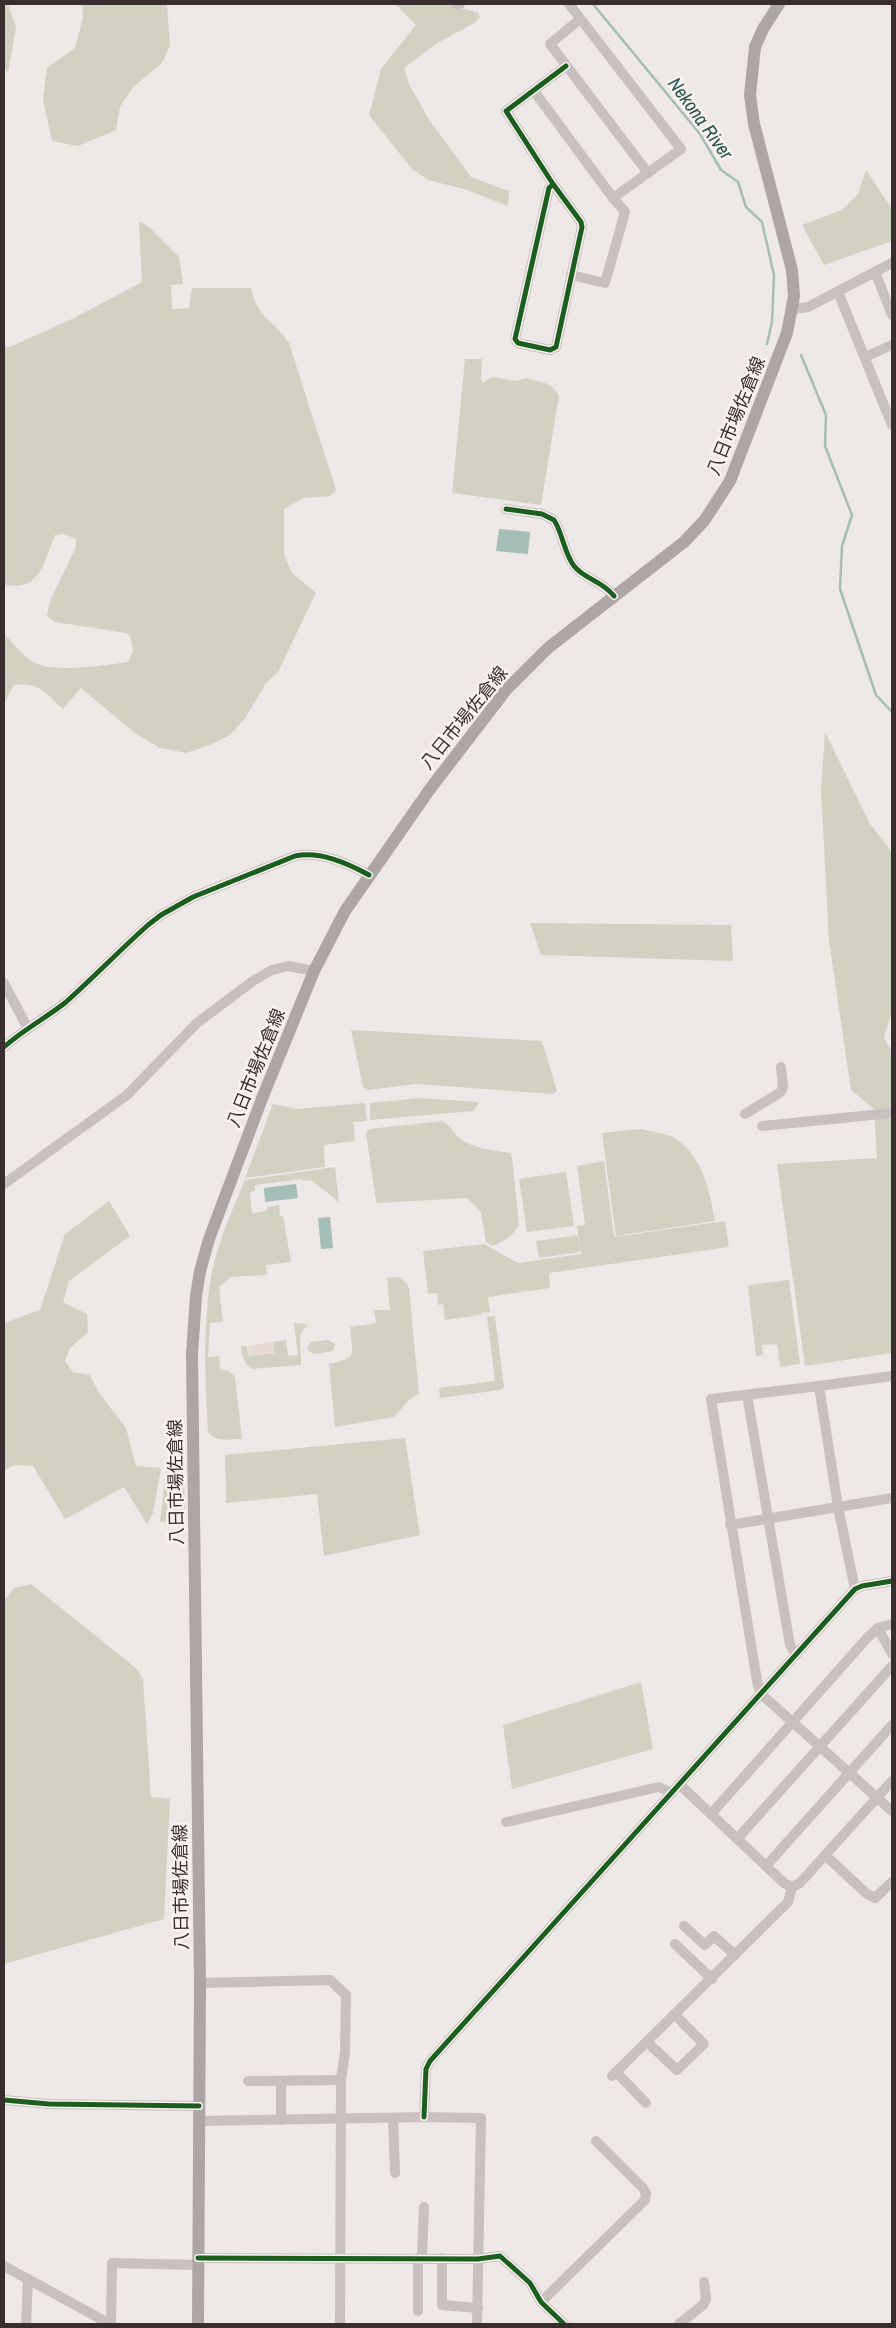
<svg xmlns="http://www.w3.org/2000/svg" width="896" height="2328" font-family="'Archivo Narrow','Noto Sans JP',sans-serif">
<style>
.green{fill:#d3d2c2}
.plaza{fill:#e7dad5}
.water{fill:#a4beb8}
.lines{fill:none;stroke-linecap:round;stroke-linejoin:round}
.stream{stroke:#a4beb8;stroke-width:2.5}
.minor{stroke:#c8c1bf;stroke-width:10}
.major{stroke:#ada6a4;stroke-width:12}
.cycleway-casing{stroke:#f9f2ef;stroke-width:8}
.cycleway{stroke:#1b5e20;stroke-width:5}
.labels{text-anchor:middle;stroke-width:5;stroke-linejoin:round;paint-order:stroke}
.street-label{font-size:18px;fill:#392e2d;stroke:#f9f2ef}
.water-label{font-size:19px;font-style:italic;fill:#26564f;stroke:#f9f2ef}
</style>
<rect width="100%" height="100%" fill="#eee8e6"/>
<g class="green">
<polygon points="4,4 8,4 16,28 8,73 4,67"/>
<polygon points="82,4 167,4 170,46 162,63 133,87 120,107 116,130 78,146 52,141 43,99 47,68 75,48 83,18"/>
<polygon points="395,4 444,4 477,12 480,17 476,22 436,44 404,68 409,84 430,121 471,177 509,191 508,206 467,190 428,180 412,169 369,115 381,69 416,25"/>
<polygon points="866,170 892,209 892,241 824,265 802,225 842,210 858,194"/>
<path d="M139,221L149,227L179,257L183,284L171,285L172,309L189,308L192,288H251C258,320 273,319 289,343L336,490L330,496L304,498L284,509V555L292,573L316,593L278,672L266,683L246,717L230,735L210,745L186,753L160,748L136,734L81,688L63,709C45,693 39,681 14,685L4,704V634C13,642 25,659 35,663C55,673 106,665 128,662L133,651L130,636L126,633L55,622L47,616L50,601L76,547V539L64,534L55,535C44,561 40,594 4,584V346L10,347L74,318L142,282Z"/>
<polygon points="465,359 482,359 481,380 483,383 492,377 516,381 526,378 545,383 552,387 559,395 541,505 452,493"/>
<polygon points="825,732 870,824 892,852 892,1011 884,1038 892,1052 892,1353 805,1366 777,1164 877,1158 874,1109 851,1090 829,941 821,790"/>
<polygon points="530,923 731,925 733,961 541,955"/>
<polygon points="351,1030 542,1041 557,1091 553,1094 416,1084 368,1090 363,1087"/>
<polygon points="419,1098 479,1102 474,1111 370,1120 370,1103"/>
<polygon points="365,1103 367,1121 353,1122 355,1141 324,1145 325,1167 245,1178 273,1104 297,1109"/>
<path d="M442,1121C450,1125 453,1132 459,1138C473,1149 493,1150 510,1153L512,1158L519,1225C515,1234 502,1243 493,1246L486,1242L481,1212L467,1198L378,1203L376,1201L366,1133L369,1129Z"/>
<path d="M641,1129C651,1132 667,1133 675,1138C704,1159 709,1189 715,1221L616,1236L602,1133Z"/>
<polygon points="604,1161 614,1237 725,1221 729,1247 549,1273 550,1288 488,1297 490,1312 481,1313 481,1315 445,1320 443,1304 438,1305 437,1293 428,1294 423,1251 484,1244 518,1263 581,1254 577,1226 585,1225 577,1166"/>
<path d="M335,1167L339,1202L311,1180L303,1181L302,1179L255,1185V1191L250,1192L252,1213L267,1211V1207L279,1205L280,1216H283L291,1262L266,1265L267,1275L231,1277L219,1287L223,1322L210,1323L208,1357L219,1356L220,1369L229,1371L235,1377L242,1439C231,1439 214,1443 208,1431C205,1381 203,1332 210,1282C216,1246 231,1213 245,1180Z"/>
<polygon points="566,1172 574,1226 527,1232 519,1179"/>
<polygon points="109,1201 130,1236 69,1281 63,1302 87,1314 88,1332 70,1348 65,1361 73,1372 90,1375 99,1393 126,1428 136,1466 161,1468 153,1513 147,1524 124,1487 65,1519 33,1466 14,1465 4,1471 4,1323 40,1310 65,1234"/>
<polygon points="578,1235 580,1252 539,1258 536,1241"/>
<path d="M398,1277L406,1282L409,1288L419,1394L410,1399L394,1417L335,1427L329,1364C359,1358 352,1353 350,1327L376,1323L374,1310H390L387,1278Z"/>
<polygon points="789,1280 800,1364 780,1367 777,1344 762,1345 763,1355 756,1356 748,1287 750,1285"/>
<polygon points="495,1316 504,1387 500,1390 440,1398 439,1388 495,1381 487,1317"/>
<path d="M294,1323L307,1324V1329L305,1327L300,1335L301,1365L252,1369C244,1364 242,1356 241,1346H247L248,1356L274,1353L273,1342L286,1340L288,1356L298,1355Z"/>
<polygon points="328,1340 335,1344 333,1351 314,1354 308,1351 308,1347 311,1342"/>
<polygon points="405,1438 420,1535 324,1556 317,1494 226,1503 225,1455"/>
<polygon points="166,1471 184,1471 185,1519 160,1522"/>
<polygon points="31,1584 137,1669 143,1680 151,1797 170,1799 164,1919 4,1964 4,1601 14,1588"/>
<polygon points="641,1682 653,1749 512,1789 503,1725"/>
</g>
<polygon class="plaza" points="272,1342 274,1352 249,1355 248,1346"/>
<g class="water">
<polygon points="499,529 530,532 528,554 496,551"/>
<polygon points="296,1184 298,1198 265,1202 264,1188"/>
<polygon points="330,1217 333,1248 321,1249 318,1218"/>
</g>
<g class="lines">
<g class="stream">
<polyline points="593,4 700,134 721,170 738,182 746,207 762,222 774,275 772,322 767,344"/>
<polyline points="801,355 826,415 825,446 852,515 842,546 840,589 876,695 892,712"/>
<polyline points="892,1035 892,1037"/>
</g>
<g class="minor">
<polyline points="456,4 460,4"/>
<polyline points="569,4 681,149 613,198"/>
<polyline points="580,19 550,44 648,173"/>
<polyline points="534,91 613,198 625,212 605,283 571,275"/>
<polyline points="553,184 549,188 515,339 518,343 550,350 556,347 582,227 581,222 553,184 506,111 566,66"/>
<polyline points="875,272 892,315"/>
<polyline points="838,292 892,425"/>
<polyline points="793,309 808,307 892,263"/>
<polyline points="865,357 892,345"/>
<path d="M506,509L542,514L554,520C563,534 564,553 574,566C584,579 601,580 614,596"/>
<polyline points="4,983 27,1027"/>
<path d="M4,1047C23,1030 46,1018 66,1002C94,977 120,950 148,925L161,915L193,897L295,856C320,851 347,863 369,875"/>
<polyline points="745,1114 781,1092 783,1087 781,1067"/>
<polyline points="762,1126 892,1113"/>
<polyline points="4,1184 127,1095 197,1023 253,981 272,970 288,966 314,971"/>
<polyline points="819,1386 711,1399 757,1681 761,1694 892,1811"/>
<polyline points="747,1395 790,1645 796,1655"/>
<polyline points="730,1525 892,1498"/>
<polyline points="855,1589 838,1507 819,1386 892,1376"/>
<polyline points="878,1628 892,1654"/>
<polyline points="679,1784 784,1883 792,1887 800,1883 892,1781"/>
<polyline points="711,1814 868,1637 878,1628 892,1624"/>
<polyline points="506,1822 659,1787 672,1793"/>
<polyline points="737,1839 892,1666"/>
<polyline points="825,1855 867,1894 875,1898 892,1882"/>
<polyline points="766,1866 892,1725"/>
<polyline points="684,1926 705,1945 714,1936 735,1955"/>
<polyline points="675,1944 712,1979"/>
<polyline points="200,1983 330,1980 346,1995 345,2052 341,2080 340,2324"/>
<polyline points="647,2042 677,2070 704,2044 675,2015"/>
<polyline points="616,2072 646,2103"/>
<polyline points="612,2076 788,1902 792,1887"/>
<polyline points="248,2081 341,2080"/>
<polyline points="4,2100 49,2104 199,2106"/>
<polyline points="424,2117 426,2069 430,2061 855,1589 862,1586 892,1581"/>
<polyline points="393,2118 395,2173"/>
<polyline points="281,2120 281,2082"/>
<polyline points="199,2121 424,2117 481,2118 477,2324"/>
<polyline points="198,2258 478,2259 500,2256 530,2283 541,2302 564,2324"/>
<polyline points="422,2258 424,2207"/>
<polyline points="442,2258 442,2305 478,2308"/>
<polyline points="4,2266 110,2324"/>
<polyline points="541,2302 645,2200 646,2193 643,2188 596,2141"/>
<polyline points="418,2311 418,2258"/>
<polyline points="26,2324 28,2279"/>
<polyline points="111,2324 112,2263 198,2265"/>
<polyline points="679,2324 703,2305 706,2299 704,2282"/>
</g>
<polyline class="major" points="198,2324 200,1983 192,1354 196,1296 200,1271 209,1239 263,1096 314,971 345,911 430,789 506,690 548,648 684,542 704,521 730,481 787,333 794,296 792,270 754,124 750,95 755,47 763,29 779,4"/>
<g class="cycleway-casing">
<g id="cycleway">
<polyline points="553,184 549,188 515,339 518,343 550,350 556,347 582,227 581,222 553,184 506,111 566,66"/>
<path d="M506,509L542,514L554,520C563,534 564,553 574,566C584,579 601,580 614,596"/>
<path d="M4,1047C23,1030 46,1018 66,1002C94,977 120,950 148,925L161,915L193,897L295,856C320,851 347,863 369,875"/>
<polyline points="4,2100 49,2104 199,2106"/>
<polyline points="424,2117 426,2069 430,2061 855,1589 862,1586 892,1581"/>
<polyline points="198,2258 478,2259 500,2256 530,2283 541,2302 564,2324"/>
</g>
</g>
<use href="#cycleway" class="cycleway"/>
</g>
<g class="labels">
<g class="street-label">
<text transform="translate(736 416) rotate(-68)" y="6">八日市場佐倉線</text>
<text transform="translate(464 718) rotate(-51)" y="6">八日市場佐倉線</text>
<text transform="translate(256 1068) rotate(-68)" y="6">八日市場佐倉線</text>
<text transform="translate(176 1482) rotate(-91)" y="6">八日市場佐倉線</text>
<text transform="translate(181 1887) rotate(-91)" y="6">八日市場佐倉線</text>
</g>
<g class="water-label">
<text transform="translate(701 118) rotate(54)" y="7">Nekona River</text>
</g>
</g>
<rect width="896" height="2328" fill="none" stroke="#392e2d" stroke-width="10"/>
</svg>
